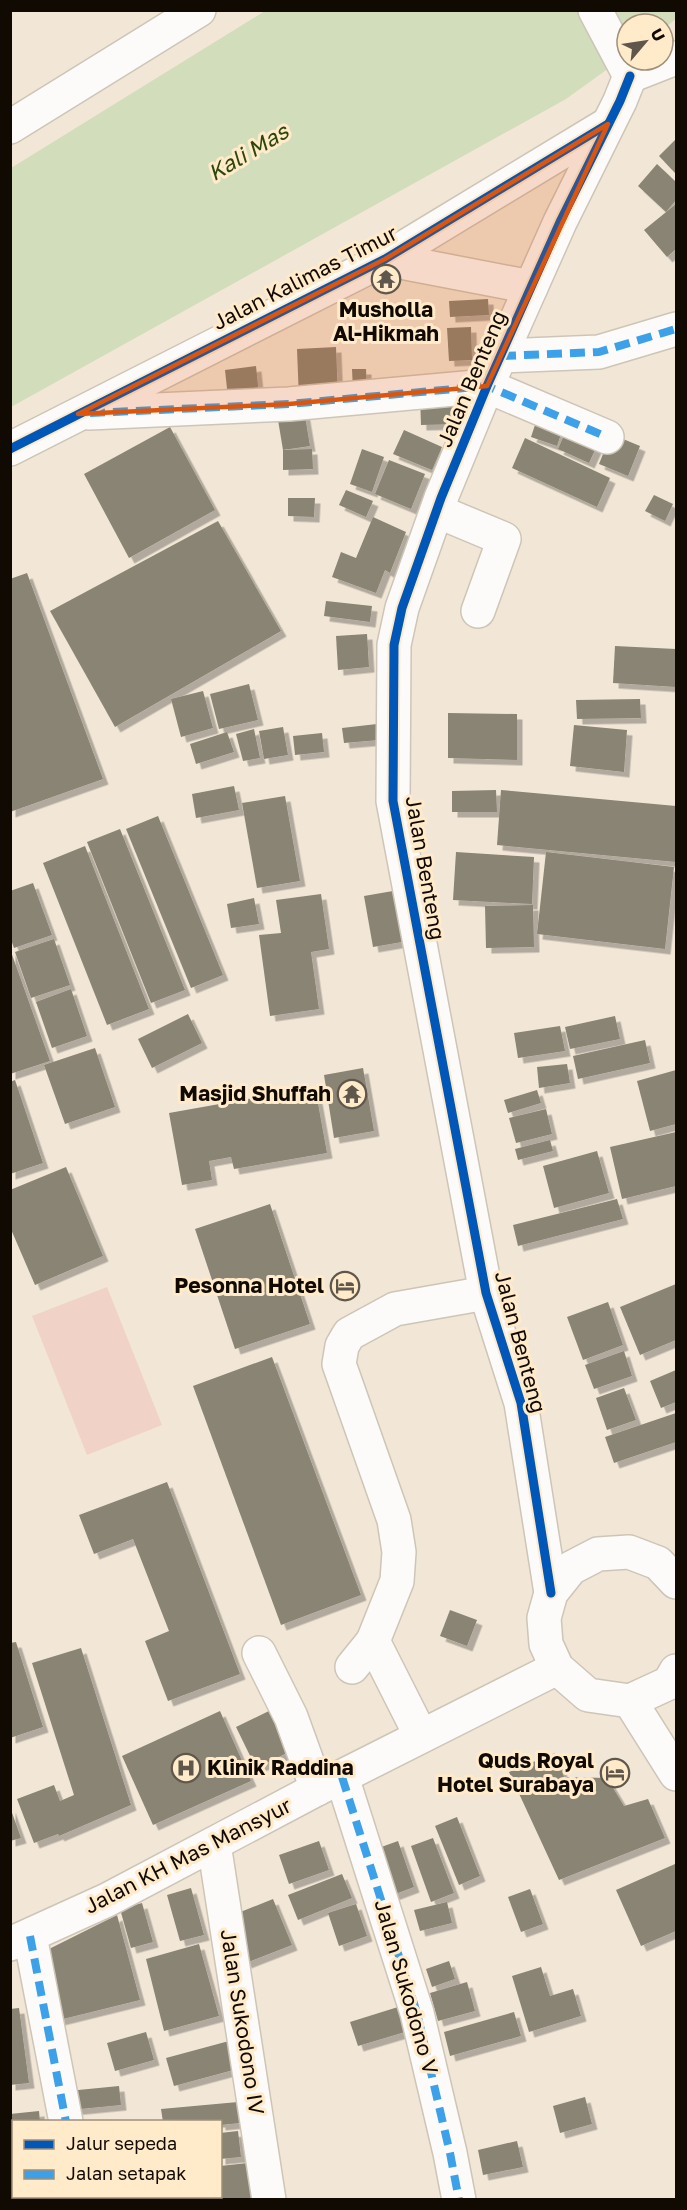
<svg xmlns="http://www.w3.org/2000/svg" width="687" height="2210" font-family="'Golos Text',sans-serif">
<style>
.green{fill:#f0d2c6}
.water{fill:#d2ddbb}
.building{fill:#8a8474;filter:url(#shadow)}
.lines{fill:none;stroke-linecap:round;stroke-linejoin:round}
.minor-casing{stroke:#cdc5b7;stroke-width:36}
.highway-casing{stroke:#cdc5b7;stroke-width:36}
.minor{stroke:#fdfbf9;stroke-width:33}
.highway{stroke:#fdfbf9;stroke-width:33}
.quiet{stroke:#3da1e9;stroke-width:8;stroke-dasharray:15 8;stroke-linecap:butt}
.cycleway-casing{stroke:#ffeac9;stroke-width:13}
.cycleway{stroke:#0057b8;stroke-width:9}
.marked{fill:#dd550c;fill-opacity:0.2;stroke:#dd550c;stroke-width:4.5;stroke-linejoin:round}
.labels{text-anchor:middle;stroke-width:6;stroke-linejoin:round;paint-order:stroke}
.street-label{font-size:21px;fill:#110a02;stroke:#ffeac9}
.poi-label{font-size:21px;font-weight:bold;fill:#110a02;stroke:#ffeac9;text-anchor:end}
.water-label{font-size:22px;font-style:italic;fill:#2e4708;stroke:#ffeac9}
</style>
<defs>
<filter id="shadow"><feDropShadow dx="5.5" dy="5.5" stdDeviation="0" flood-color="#0004"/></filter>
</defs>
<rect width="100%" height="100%" fill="#f2e7d6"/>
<polygon class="green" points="107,1287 162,1425 87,1455 32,1316"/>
<polygon class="water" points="265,11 676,11 676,19 663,29 663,24 627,24 627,55 566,99 11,407 11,168"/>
<g class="building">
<polygon points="676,139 676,174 659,156"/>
<polygon points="657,164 676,182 676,200 666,212 638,186"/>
<polygon points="676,204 676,249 667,257 644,230"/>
<polygon points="488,299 489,315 450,317 449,301"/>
<polygon points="471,327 472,360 449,361 447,328"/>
<polygon points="336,347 338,397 299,399 297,349"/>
<polygon points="256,366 259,395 228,398 225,370"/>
<polygon points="352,369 366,369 367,391 353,391"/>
<polygon points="458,396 459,424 421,425 420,397"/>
<polygon points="304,410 310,446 283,450 277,414"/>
<polygon points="538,416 564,425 557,446 531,437"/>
<polygon points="569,424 600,439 589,463 558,449"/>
<polygon points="170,427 215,510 129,558 84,474"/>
<polygon points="404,430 442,447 432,470 393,454"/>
<polygon points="611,434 640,446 628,476 599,464"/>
<polygon points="525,438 610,478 597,507 512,468"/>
<polygon points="312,449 313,469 283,470 283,450"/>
<polygon points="362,449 384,457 372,492 350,484"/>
<polygon points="389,460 425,474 411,509 375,494"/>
<polygon points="346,490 373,501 366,517 339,505"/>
<polygon points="654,495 673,504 665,521 645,511"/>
<polygon points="288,498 315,498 314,517 288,516"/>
<polygon points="373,517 406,532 390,573 385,570 376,593 332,577 341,552 356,558"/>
<polygon points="218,521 281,631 115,727 50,611"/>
<polygon points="27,573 103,779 10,812 10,579"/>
<polygon points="326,601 372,606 370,622 324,616"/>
<polygon points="367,634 369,667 338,670 336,636"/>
<polygon points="615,646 676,649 676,687 613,683"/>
<polygon points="249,684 258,720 219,729 210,694"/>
<polygon points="203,691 213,728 181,737 171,699"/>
<polygon points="640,699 641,718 577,719 576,700"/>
<polygon points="448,713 517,714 517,760 448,758"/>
<polygon points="377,724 379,740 344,743 342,728"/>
<polygon points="574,725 627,730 624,772 570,766"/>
<polygon points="283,727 288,755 264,759 259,731"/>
<polygon points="254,729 260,758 243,761 236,734"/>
<polygon points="227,732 234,752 196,764 190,744"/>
<polygon points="322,733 324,752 295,755 293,736"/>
<polygon points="234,786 239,810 196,818 192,794"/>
<polygon points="496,790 497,812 452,812 452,791"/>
<polygon points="501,790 676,806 676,862 497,845"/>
<polygon points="285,796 300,881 257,888 242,803"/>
<polygon points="158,816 223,975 191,988 126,829"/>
<polygon points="120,829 185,990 151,1003 87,842"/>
<polygon points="85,846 149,1009 107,1025 43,863"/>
<polygon points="456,852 534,857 532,904 453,900"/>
<polygon points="546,852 674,867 665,949 537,934"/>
<polygon points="33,883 52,935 14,948 10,937 10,891"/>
<polygon points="393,891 402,942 373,947 364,896"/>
<polygon points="321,894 329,949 311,952 319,1009 270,1016 259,935 281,933 276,900"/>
<polygon points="254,898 259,924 231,928 227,904"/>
<polygon points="533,905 534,947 486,948 485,906"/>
<polygon points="54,939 70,985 31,998 15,952"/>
<polygon points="10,949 50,1061 10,1074"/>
<polygon points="71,989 87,1036 52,1048 36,1002"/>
<polygon points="188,1014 202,1043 152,1068 138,1039"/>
<polygon points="615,1016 620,1039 570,1049 565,1027"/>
<polygon points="560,1026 565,1051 518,1058 514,1033"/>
<polygon points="645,1040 650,1063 578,1079 573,1056"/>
<polygon points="95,1048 115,1107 65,1124 44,1065"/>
<polygon points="567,1064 570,1083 539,1088 537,1067"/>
<polygon points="363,1068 374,1131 334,1138 324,1075"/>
<polygon points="676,1070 676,1124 650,1131 637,1081"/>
<polygon points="15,1080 43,1163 10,1174 10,1082"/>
<polygon points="315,1087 327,1153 234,1169 231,1157 209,1161 212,1180 182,1185 169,1113"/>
<polygon points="537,1090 541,1103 508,1113 504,1100"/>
<polygon points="546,1109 552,1134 516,1143 509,1118"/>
<polygon points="676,1132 676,1186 622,1199 610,1147"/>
<polygon points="550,1140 553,1151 518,1160 515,1149"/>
<polygon points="597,1151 609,1193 554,1208 543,1166"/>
<polygon points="66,1167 103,1256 35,1285 10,1227 10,1190"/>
<polygon points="617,1199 623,1219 518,1246 513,1225"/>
<polygon points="270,1204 310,1324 235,1349 195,1229"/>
<polygon points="676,1284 676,1340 640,1355 620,1307"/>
<polygon points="608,1302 623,1345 583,1360 567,1317"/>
<polygon points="624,1351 632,1376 594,1389 585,1365"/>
<polygon points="272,1357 361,1595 281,1625 193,1386"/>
<polygon points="676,1370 676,1402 661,1408 650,1381"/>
<polygon points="624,1388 636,1420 607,1430 596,1398"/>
<polygon points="676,1413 676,1442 614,1463 605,1437"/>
<polygon points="167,1482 240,1674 168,1701 145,1641 169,1631 133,1539 94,1554 79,1515"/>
<polygon points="450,1610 477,1620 467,1646 440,1636"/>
<polygon points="16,1642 43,1727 10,1738 10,1643"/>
<polygon points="81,1648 131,1805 59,1836 58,1834 34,1843 17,1799 54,1785 60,1801 74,1795 32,1663"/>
<polygon points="273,1709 293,1750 256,1768 236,1727"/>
<polygon points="220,1711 251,1781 153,1825 122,1756"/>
<polygon points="555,1753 564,1777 607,1778 624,1806 648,1799 665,1838 559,1880 509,1772"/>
<polygon points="10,1807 21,1838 10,1841"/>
<polygon points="457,1817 480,1876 459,1885 435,1826"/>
<polygon points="433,1838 454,1893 431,1902 411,1846"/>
<polygon points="319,1841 329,1870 289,1884 279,1855"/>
<polygon points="398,1841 414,1887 390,1896 373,1850"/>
<polygon points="675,1864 676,1931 641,1946 616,1890"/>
<polygon points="342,1874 352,1898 298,1920 288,1895"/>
<polygon points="191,1888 204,1935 180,1941 167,1895"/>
<polygon points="530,1889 543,1924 521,1932 508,1897"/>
<polygon points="273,1899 292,1945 246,1963 228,1917"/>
<polygon points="447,1902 452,1923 420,1931 414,1910"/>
<polygon points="142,1903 153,1942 131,1948 120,1909"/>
<polygon points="356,1904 367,1936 339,1946 328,1913"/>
<polygon points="117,1915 140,2000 59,2020 43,1952"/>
<polygon points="199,1944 219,2016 164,2031 146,1959"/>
<polygon points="449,1961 455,1979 432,1987 426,1969"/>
<polygon points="541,1967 550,1996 573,1989 581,2016 529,2032 512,1976"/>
<polygon points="467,1982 475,2011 438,2021 430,1993"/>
<polygon points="398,2007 405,2032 358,2046 350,2022"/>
<polygon points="19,2008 29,2083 10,2085 10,2009"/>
<polygon points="514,2012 521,2036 450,2056 444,2032"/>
<polygon points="146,2032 154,2060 115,2071 107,2043"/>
<polygon points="229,2041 237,2069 174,2086 166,2058"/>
<polygon points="119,2086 121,2105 70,2110 68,2091"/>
<polygon points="585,2097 592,2124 560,2133 553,2106"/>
<polygon points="238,2102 240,2123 220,2125 220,2122 163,2122 161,2109"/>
<polygon points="39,2111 40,2122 14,2122 14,2196 48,2196 49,2200 10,2200 10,2114"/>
<polygon points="238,2131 241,2157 220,2159 220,2133"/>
<polygon points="517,2141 523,2167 483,2175 478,2150"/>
<polygon points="248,2163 252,2200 190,2200 189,2196 220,2196 220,2166"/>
</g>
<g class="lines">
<g class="minor-casing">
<g id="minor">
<polyline points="595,10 630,76"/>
<polyline points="630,76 676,58"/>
<polyline points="10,127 199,10"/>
<polyline points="385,259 531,287"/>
<polyline points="501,356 599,352 676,329"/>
<polyline points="89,413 289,404 487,386 607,437"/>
<polyline points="10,449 385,259 608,124"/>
<polyline points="437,511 504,539 478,611"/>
<polyline points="551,1593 521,1403 486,1293 393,801 394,645 402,608 441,498 487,386 560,222 620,101 630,76"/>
<polyline points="259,1653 291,1717 317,1789"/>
<polyline points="352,1667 373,1641"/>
<polyline points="421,1736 373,1641 397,1581 399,1552 394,1520 339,1364 342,1346 349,1334 395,1309 486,1293"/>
<polyline points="342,1777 417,2013 450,2153 459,2200"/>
<polyline points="214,1844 269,2200"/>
<polyline points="30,1936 66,2122"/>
<polyline points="10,1944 107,1900 317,1789 557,1668"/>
<polyline points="77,2196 78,2200"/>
</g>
</g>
<g class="highway-casing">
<g id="highway">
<polyline points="676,1582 658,1563 629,1552 598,1554 571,1568 551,1593 544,1618 546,1644 557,1668 588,1695 630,1701 669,1683 676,1671"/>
<polyline points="630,1701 676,1774"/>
</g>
</g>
<use href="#minor" class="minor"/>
<use href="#highway" class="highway"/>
<g class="quiet">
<polyline points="501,356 599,352 676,329"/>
<polyline points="90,413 289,404 487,386 607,437"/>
<polyline points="342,1777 417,2013 450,2153 459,2200"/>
<polyline points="30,1936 66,2122"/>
<polyline points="77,2196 78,2200"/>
</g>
<g class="cycleway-casing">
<g id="cycleway">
<polyline points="10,449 385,259 608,124"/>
<polyline points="551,1593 521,1403 486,1293 393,801 394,645 402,608 441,498 487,386 560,222 620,101 630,76"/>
</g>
</g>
<use href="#cycleway" class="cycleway"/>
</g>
<path class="marked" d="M608,124L487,386L289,404L78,414L385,259Z"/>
<defs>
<g id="temple-ring" transform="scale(1.5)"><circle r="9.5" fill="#ffeac9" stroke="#60574c" stroke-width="1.5"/><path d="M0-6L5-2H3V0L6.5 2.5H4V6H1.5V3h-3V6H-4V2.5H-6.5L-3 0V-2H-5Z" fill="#60574c"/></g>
<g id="hotel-ring" transform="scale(1.5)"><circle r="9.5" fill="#ffeac9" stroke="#60574c" stroke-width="1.5"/><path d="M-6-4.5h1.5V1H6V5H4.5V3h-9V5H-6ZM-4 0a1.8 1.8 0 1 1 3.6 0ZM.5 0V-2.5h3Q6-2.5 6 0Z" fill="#60574c"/></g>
<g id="hospital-ring" transform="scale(1.5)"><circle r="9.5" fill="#ffeac9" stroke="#60574c" stroke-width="1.5"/><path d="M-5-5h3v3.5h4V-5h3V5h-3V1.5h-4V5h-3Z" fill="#60574c"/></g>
</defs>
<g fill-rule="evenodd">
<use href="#temple-ring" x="386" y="279"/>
<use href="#temple-ring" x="352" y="1094"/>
<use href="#hotel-ring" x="345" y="1286"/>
<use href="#hospital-ring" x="186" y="1768"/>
<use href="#hotel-ring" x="615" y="1773"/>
</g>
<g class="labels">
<g class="street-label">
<text transform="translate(305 278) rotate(-27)" y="7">Jalan Kalimas Timur</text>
<text transform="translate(472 379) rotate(-67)" y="7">Jalan Benteng</text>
<text transform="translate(425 868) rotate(80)" y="7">Jalan Benteng</text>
<text transform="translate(520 1342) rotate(75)" y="7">Jalan Benteng</text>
<text transform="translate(188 1856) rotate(-27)" y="7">Jalan KH Mas Mansyur</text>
<text transform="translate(406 1987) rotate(74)" y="7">Jalan Sukodono V</text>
<text transform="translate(242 2022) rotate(81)" y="7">Jalan Sukodono IV</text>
</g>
<g class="poi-label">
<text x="386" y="317" text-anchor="middle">Musholla<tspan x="386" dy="24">Al-Hikmah</tspan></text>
<text x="331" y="1101">Masjid Shuffah</text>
<text x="324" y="1293">Pesonna Hotel</text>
<text x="594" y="1768">Quds Royal<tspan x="594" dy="24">Hotel Surabaya</tspan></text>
<text x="207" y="1775" text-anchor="start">Klinik Raddina</text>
</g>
<g class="water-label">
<text transform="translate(248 152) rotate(-31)" y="8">Kali Mas</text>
</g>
</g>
<rect width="687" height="2210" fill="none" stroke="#110a02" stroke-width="24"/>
<rect x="12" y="2120" width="210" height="78" fill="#ffeac9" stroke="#a09079" stroke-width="1.5"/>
<rect x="24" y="2140" width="30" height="9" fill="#0057b8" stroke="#a09079" stroke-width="1.5"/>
<text x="66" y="2150" font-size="18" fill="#110a02">Jalur sepeda</text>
<rect x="24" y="2170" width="30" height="9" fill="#3da1e9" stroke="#a09079" stroke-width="1.5"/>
<text x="66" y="2180" font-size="18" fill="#110a02">Jalan setapak</text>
<g transform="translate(645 42) rotate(61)"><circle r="28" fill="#ffeac9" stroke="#a09079" stroke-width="1.5"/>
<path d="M0-4.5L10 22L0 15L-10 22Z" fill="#60574c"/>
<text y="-9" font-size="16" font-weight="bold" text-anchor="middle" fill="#110a02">U</text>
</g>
</svg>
